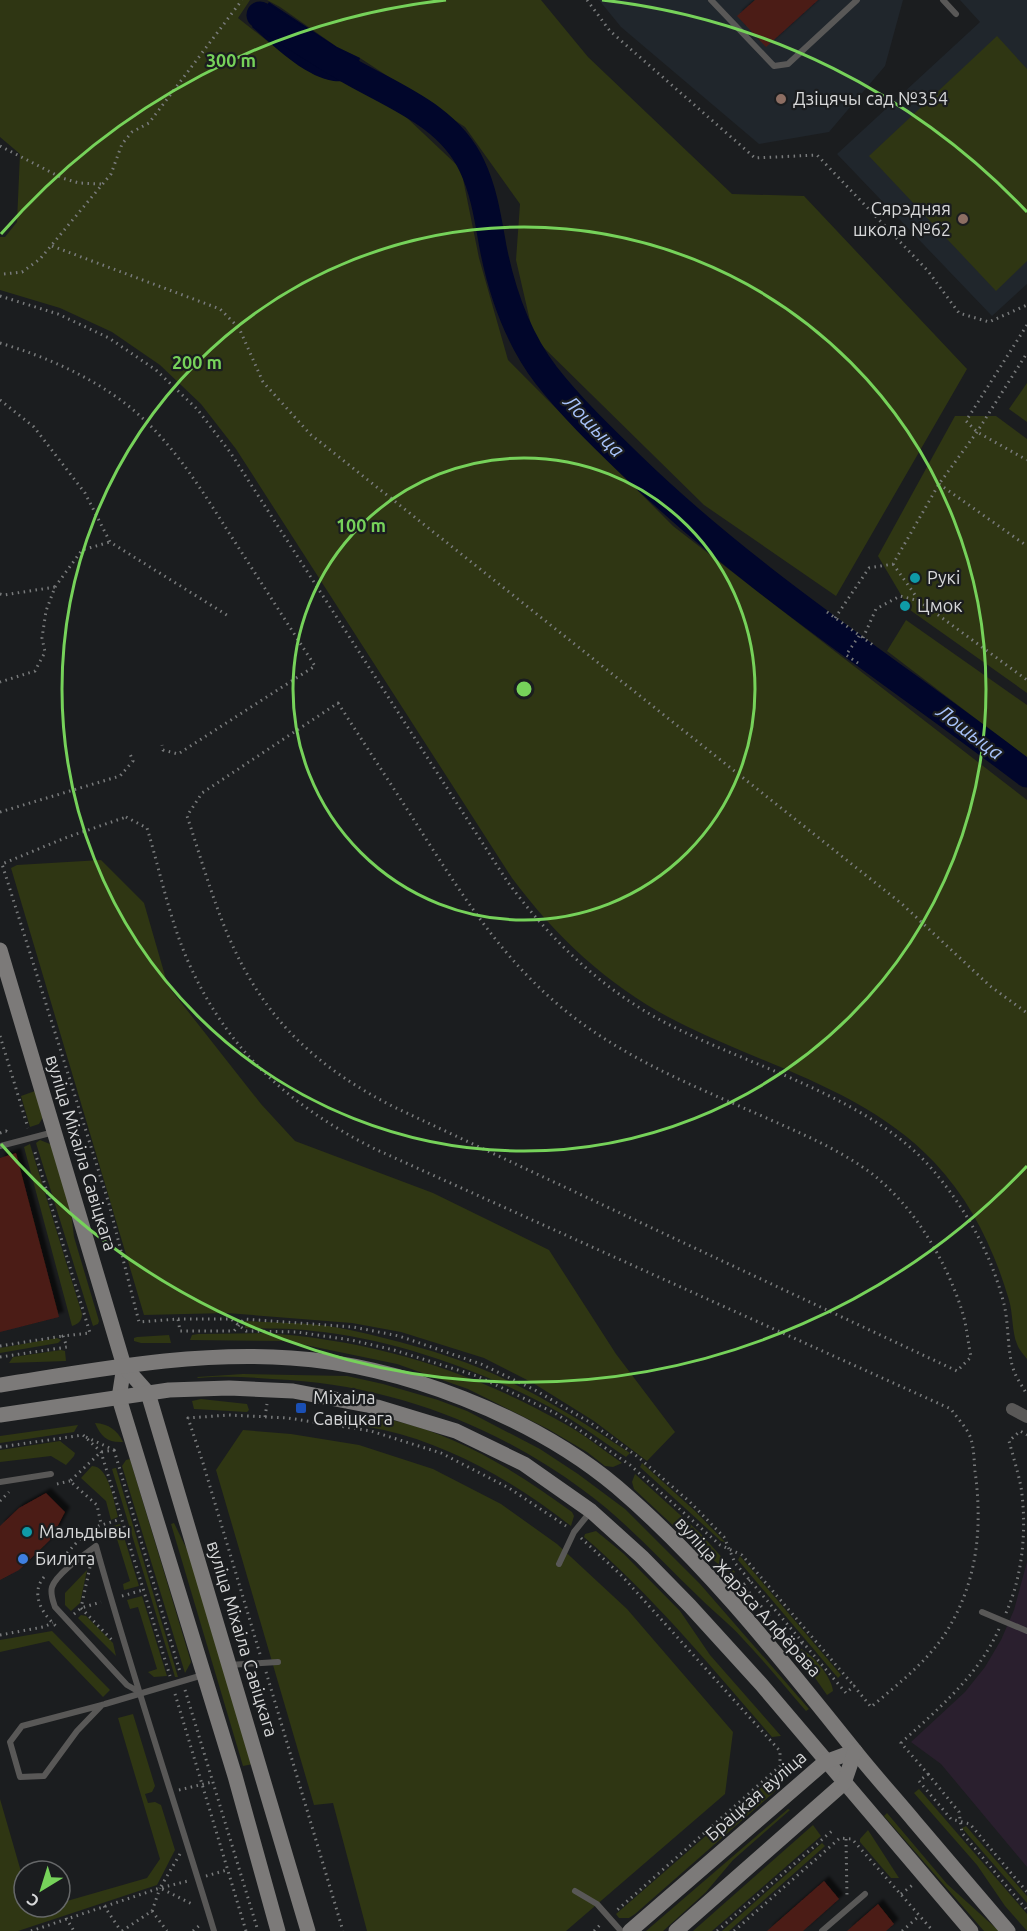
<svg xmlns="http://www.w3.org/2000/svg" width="1027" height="1931" font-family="Ubuntu,sans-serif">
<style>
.industrial{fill:#2a1f2e}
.built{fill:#20262c}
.green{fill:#2f3613}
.water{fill:#01062b}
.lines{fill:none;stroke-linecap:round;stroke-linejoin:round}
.river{stroke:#01062b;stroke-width:27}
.building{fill:#4c1b16;filter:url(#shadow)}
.path{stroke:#797b7c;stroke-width:3;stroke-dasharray:1.5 4.5;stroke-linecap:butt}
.lane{stroke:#595857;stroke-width:6}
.street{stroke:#595857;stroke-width:12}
.secondary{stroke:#7c7a79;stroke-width:15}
.ring{fill:none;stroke:#76d25a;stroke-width:3}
.education-dot{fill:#8d6e63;stroke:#1b1d1f;stroke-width:2}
.culture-dot{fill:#0f9aa8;stroke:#1b1d1f;stroke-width:2}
.transit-dot{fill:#1a4fb4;stroke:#1b1d1f;stroke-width:2}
.shop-dot{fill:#3f7fe0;stroke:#1b1d1f;stroke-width:2}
.labels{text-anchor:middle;stroke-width:4.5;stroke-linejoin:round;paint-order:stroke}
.poi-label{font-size:18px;fill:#d7d8d9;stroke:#1b1d1f;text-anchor:start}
.street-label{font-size:18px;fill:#d7d8d9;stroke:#1b1d1f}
.water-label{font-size:20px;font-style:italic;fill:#a8c3fb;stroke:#1b1d1f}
.centre{fill:#76d25a;stroke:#1b1d1f;stroke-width:3}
.ring-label{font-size:18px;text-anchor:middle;font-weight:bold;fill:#76d25a;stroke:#1b1d1f;stroke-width:4.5;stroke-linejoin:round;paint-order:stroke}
</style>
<defs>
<filter id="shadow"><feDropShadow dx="5" dy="-5" stdDeviation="1.5" flood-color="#0009"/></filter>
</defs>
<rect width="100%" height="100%" fill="#1b1d1f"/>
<polygon class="industrial" points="1027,1562 1027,1867 941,1764 911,1742 965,1692 985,1667 1001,1640 1014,1610"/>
<g class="built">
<polygon points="599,0 903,0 885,66 829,132 759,144 621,27"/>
<polygon points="960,0 1027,0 1027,284 992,316 837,154 980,22"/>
</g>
<g class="green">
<path d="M0,0H250L238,18L299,66L329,80L348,81L405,116L461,169L479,258L508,360L673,526L1027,800V1359C1024,1355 1019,1350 1017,1344C1012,1333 1013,1313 1009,1300C994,1249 971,1201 934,1162C868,1092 770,1067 686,1026C615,992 559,941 512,878L236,449L201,404L160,365L112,332L60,308L0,290V237H5L17,222L20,154L0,137Z"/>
<polygon points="267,0 541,0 588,57 732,194 804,196 967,369 836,596 704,505 534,338 516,260 520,204 465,127 360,58 337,47 280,7"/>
<polygon points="997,36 1027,69 1027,261 996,291 869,156"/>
<polygon points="1027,383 1027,422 1009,409"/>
<polygon points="955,416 996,416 1027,439 1027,693 910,610 878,556"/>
<polygon points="906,620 1027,705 1027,758 887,651"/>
<polygon points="101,860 144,903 168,986 261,1104 295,1141 433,1193 549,1250 616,1354 675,1432 647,1461 594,1421 533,1383 484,1358 401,1332 352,1323 227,1313 144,1315 11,868 17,865"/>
<polygon points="35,1091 43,1117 39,1124 30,1127 21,1096"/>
<polygon points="40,1140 55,1146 68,1187 74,1237 99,1321 98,1324 93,1326 36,1143"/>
<path d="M30,1144L82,1314C82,1321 78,1324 72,1326L24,1147Z"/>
<path d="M245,1321C280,1323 316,1322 350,1330C395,1340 441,1352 482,1369C535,1391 583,1422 630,1453L626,1457C605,1443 584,1427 562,1414C490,1373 396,1339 313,1331C291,1328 268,1329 245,1328Z"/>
<path d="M265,1333C373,1340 472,1371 565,1424C585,1435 603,1450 622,1463L613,1467L605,1466L587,1452L548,1429L468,1389L397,1364L286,1341L190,1340L192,1335L198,1334Z"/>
<polygon points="169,1335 171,1343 141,1343 134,1341 134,1338 137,1337"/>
<polygon points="57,1338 61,1340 58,1343 0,1353 0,1348"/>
<polygon points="61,1350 65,1351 66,1361 9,1363 13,1357"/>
<path d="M243,1374L347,1376L383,1384L438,1400L467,1411L540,1449L578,1474L625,1509L700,1584L809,1709L806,1711C785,1687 765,1662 743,1639C730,1624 714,1612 700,1598C662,1562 626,1521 583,1490C498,1427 395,1387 289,1380C259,1378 228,1375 198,1378L197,1377Z"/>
<polygon points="201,1399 247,1404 249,1410 247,1412 194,1409 192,1401"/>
<path d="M340,1415C358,1417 378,1417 396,1421C460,1436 519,1473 572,1512L574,1516L571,1526C516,1483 453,1446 384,1430C370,1427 354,1425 339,1422Z"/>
<path d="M95,1423C109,1424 117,1430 123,1442C108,1443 101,1437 95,1423Z"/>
<polygon points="78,1425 74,1432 0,1443 0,1436"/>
<polygon points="243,1430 291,1434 359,1445 433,1469 501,1504 557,1544 627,1609 733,1732 725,1794 566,1931 367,1931 333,1803 314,1805 216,1470"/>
<polygon points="60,1441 75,1453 74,1456 66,1465 51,1456 0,1462 0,1450"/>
<polygon points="130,1459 191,1662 185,1673 122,1466 126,1460"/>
<polygon points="642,1463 695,1511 725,1542 721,1541 640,1467"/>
<path d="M92,1466C109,1466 114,1503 118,1517L111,1520L106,1501L81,1478Z"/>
<polygon points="115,1468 116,1468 178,1677 175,1677 112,1469"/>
<polygon points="635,1474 700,1533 735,1572 732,1575 692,1543 634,1489 632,1482"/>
<polygon points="174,1523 195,1566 253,1764 243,1766 171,1524"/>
<polygon points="120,1524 139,1586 124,1590 123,1584 130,1581 113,1526"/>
<path d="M596,1531L624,1554L680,1611L710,1655L781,1736L772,1737C712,1668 654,1597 584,1537L585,1534Z"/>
<polygon points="740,1556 841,1675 838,1678 738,1560"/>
<polygon points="87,1570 80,1603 71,1611 65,1605 65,1593"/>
<polygon points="142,1596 167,1676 154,1677 148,1672 157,1669 138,1607 130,1609 127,1600"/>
<polygon points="81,1615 86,1616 113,1643 116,1656 78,1618"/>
<polygon points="52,1631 110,1690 103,1697 49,1641 0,1652 0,1640"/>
<path d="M799,1648C813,1654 831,1676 833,1691L827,1695L795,1649Z"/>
<polygon points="133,1714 155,1786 152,1792 145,1794 148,1803 155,1802 161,1805 175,1850 157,1885 18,1931 0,1931 0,1799 24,1882 24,1907 31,1907 33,1911 48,1907 60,1907 60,1903 147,1878 160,1859 118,1718"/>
<polygon points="770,1780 774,1780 781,1786 635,1914 629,1918 619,1918 616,1914"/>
<polygon points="919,1789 1027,1914 1027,1931 1005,1906 977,1865 914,1793"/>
<polygon points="788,1809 790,1810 733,1860 706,1892 663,1931 646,1931"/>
<polygon points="887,1813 947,1884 999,1931 984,1931 884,1816"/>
<polygon points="813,1825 821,1836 712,1931 693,1931"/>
<polygon points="966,1826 1027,1896 1027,1903 962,1828"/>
<polygon points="868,1830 899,1878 891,1878 860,1842 860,1839"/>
<polygon points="822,1843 825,1846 729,1931 722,1931"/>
</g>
<path class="water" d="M269,2L337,47L360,58L355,74L348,81C342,81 335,82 329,80C304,75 271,44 252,27Z"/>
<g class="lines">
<path class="river" d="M260,15C292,35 323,56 355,74C398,98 450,118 472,166C484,191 488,219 493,247C502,293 517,337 546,375C571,407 601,436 630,464C751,582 894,672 1027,774"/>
</g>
<g class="building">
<polygon points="755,0 818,0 766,47 737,16"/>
<polygon points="16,1153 59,1317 0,1332 0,1158"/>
<polygon points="46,1493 65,1512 51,1539 19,1570 0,1580 0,1526 19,1508"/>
<polygon points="824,1881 839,1899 803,1931 767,1931"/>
<polygon points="878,1904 894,1924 886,1931 847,1931"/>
</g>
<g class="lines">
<g class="path">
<polyline points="587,0 610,31 755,158 817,155 928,271 959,313 989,322 1027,305"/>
<polyline points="0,146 62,178 79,183 101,184"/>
<polyline points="52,246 220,309 239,328 263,382 310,434 902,904 990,986 1027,1013"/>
<polyline points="4,274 22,272 40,259 111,174 122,144 132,132 149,123 242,0"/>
<path d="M0,296L58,314L109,338L156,370L197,409L230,452L507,881C554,945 611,998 684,1032C764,1070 874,1102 932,1169C966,1209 991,1253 1004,1304C1009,1324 1007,1353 1014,1371C1017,1379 1023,1387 1027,1395"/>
<polyline points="1027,325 966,421 977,432 1027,460"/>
<path d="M0,343C46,357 88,375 126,404C171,439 201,489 231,536C259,579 287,623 315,666L178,754L163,750L162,745"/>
<polyline points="0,400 34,427 85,493 110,542 230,617"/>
<polyline points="939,484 1027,546"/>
<polyline points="893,564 918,599"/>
<polyline points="55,587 82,550 110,542"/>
<polyline points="0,594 4,595 55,587 46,611 42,638 45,652 35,671 0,682"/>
<polyline points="827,612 873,645"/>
<polyline points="835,618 869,568 893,564 939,484 977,432 1027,353"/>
<polyline points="863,638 876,609 900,596 919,601 1027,680"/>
<polyline points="858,663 846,655 859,636"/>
<path d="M338,703C367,748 397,793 426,839C465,899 500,954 555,1002C616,1055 689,1084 762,1116C800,1133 837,1148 871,1173C915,1207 947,1262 963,1314C967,1328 968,1343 971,1357L957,1371L394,1107C318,1068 266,1021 231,942C213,902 201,858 187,816L202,793Z"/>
<polyline points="0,812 120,776 133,761 130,754"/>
<path d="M126,817L147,828C160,871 169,917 187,959C226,1049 288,1105 375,1149L951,1409C957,1418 968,1429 971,1439C974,1449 974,1460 975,1471C983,1530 977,1586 943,1637C924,1664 897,1685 871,1707L854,1686L846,1693L735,1563L724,1537L690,1502L638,1457L591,1423L535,1390L481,1364L399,1336L353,1327L244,1319L234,1331H180L178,1319L139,1322L109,1204L2,864L65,838Z"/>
<polyline points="0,1036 28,1128"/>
<polyline points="0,1133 6,1131 9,1133"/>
<polyline points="178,1319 231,1319 246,1331 297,1332 351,1340 394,1350 477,1376 555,1413 630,1465 720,1545 742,1555 854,1686"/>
<polyline points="0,1346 63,1336"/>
<polyline points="0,1357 67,1347 63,1336 90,1333 34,1149"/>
<polyline points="265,1417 267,1404"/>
<polyline points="86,1437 114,1450 101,1452 70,1481 97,1505 101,1524"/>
<polyline points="0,1447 83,1435 101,1452 170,1676"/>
<polyline points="114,1450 180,1672"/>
<polyline points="57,1484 70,1481"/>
<polyline points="0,1501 9,1492"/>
<polyline points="581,1538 622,1576 780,1751 780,1766 615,1912"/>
<polyline points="67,1553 89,1529 121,1519"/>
<polyline points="90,1567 81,1608 112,1640"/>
<path d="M44,1577C29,1595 44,1616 58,1628"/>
<polyline points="750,1580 743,1585 796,1647 803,1642"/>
<polyline points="122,1596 143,1590"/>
<path d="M1006,1613C1023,1575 1027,1528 1021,1487C1018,1472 1013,1456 1009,1441L1020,1431L1027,1435"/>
<polyline points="74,1614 81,1608 101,1602"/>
<path d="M999,1629C978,1676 938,1709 901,1743L928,1774L919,1781L951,1819L970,1824L1027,1892"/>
<polyline points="0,1635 43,1627 53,1623"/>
<polyline points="260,1654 203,1463 188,1418 229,1415 288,1418 371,1431 441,1453 509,1488 566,1526"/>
<polyline points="266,1672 343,1931"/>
<polyline points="185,1690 258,1931"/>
<polyline points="175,1694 246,1931"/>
<polyline points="928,1774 959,1812 962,1833 1027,1910"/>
<polyline points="179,1790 212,1782"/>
<polyline points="846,1839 847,1897"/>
<polyline points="180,1854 160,1888 194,1905"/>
<polyline points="206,1876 227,1870"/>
<polyline points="901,1894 914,1884"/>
<polyline points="104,1906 121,1931"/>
<polyline points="152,1911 167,1931"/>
<polyline points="66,1918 74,1931"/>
<polyline points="31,1931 160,1888 188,1881"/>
<polyline points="122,1931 152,1911 160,1888"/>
<polyline points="193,1931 201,1924"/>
<polyline points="594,1931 601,1924"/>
<polyline points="717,1931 833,1830"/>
<polyline points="734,1931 840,1838 852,1839 933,1931"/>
<polyline points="902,1931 919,1916"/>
</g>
<g class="lane">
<polyline points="711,0 774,66 788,64 857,0"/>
<polyline points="943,0 956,14"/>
<polyline points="0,1146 54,1132"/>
<polyline points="0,1482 51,1474"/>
<polyline points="559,1564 574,1532 591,1511"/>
<polyline points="982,1612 1027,1631"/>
<polyline points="229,1665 278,1662"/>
<path d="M141,1693L127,1685L55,1607C53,1601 50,1594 52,1587C57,1573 84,1555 96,1546C132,1675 175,1803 214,1931"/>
<polyline points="102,1705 77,1731 44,1776 20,1777 10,1742 22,1726 102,1705 105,1704 203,1675"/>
<polyline points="575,1891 597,1904 621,1931"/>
<polyline points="822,1931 865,1894"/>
</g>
<polyline class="street" points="1012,1409 1027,1417"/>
<g class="secondary">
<polyline points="0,950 124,1366 119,1398 235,1776 278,1931"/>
<polyline points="124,1366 148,1393 308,1931"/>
<path d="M0,1385C97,1370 193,1351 291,1358C401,1365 532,1416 617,1487C707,1564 781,1659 855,1751C874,1775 895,1798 915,1822C946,1858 977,1895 1008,1931"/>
<polyline points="0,1415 169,1390 229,1388 293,1391 377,1407 456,1431 524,1464 591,1511 642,1557 690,1606 761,1684 971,1931"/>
<polyline points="630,1931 825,1762 855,1751"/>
<polyline points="676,1931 844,1783 855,1751"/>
</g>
</g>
<g class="ring">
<circle cx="524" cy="689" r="231"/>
<circle cx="524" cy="689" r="462"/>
<path d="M1027 1166A693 693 0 0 1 1 1144M1 234A693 693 0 0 1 446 0M602 0A693 693 0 0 1 1027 212"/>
</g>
<g class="education-dot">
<circle cx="781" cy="99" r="6"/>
<circle cx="963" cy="219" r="6"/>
</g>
<g class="culture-dot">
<circle cx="915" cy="578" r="6"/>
<circle cx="905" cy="606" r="6"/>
<circle cx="27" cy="1532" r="6"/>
</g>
<rect class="transit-dot" x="295" y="1402" width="12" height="12" rx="3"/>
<circle class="shop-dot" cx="23" cy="1559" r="6"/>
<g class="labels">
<g class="poi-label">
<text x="793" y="105">Дзіцячы сад №354</text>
<text x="951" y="215" text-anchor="end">Сярэдняя<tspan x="951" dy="21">школа №62</tspan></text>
<text x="927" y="584">Рукі</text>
<text x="917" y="612">Цмок</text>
<text x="313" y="1404">Міхаіла<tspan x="313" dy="21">Савіцкага</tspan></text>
<text x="39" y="1538">Мальдывы</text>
<text x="35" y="1565">Билита</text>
</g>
<g class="street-label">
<text transform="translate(81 1153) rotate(73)" y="6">вуліца Міхаіла Савіцкага</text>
<text transform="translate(748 1597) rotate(48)" y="6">вуліца Жарэса Алфёрава</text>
<text transform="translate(242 1639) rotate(73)" y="6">вуліца Міхаіла Савіцкага</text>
<text transform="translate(756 1796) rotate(-41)" y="6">Брацкая вуліца</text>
</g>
<g class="water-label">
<text transform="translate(594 426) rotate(46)" y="7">Лошыца</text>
<text transform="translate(970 732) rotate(37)" y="7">Лошыца</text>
</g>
</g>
<circle cx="524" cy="689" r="9" class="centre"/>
<g class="ring-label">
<text x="231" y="67">300 m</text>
<text x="197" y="369">200 m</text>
<text x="361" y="532">100 m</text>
</g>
<g transform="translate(42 1889) rotate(218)"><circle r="28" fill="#1b1d1f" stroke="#666869" stroke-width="1.5"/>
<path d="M0-4.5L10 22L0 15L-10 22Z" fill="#76d25a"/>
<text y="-9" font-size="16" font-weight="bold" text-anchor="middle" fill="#d7d8d9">С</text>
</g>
</svg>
